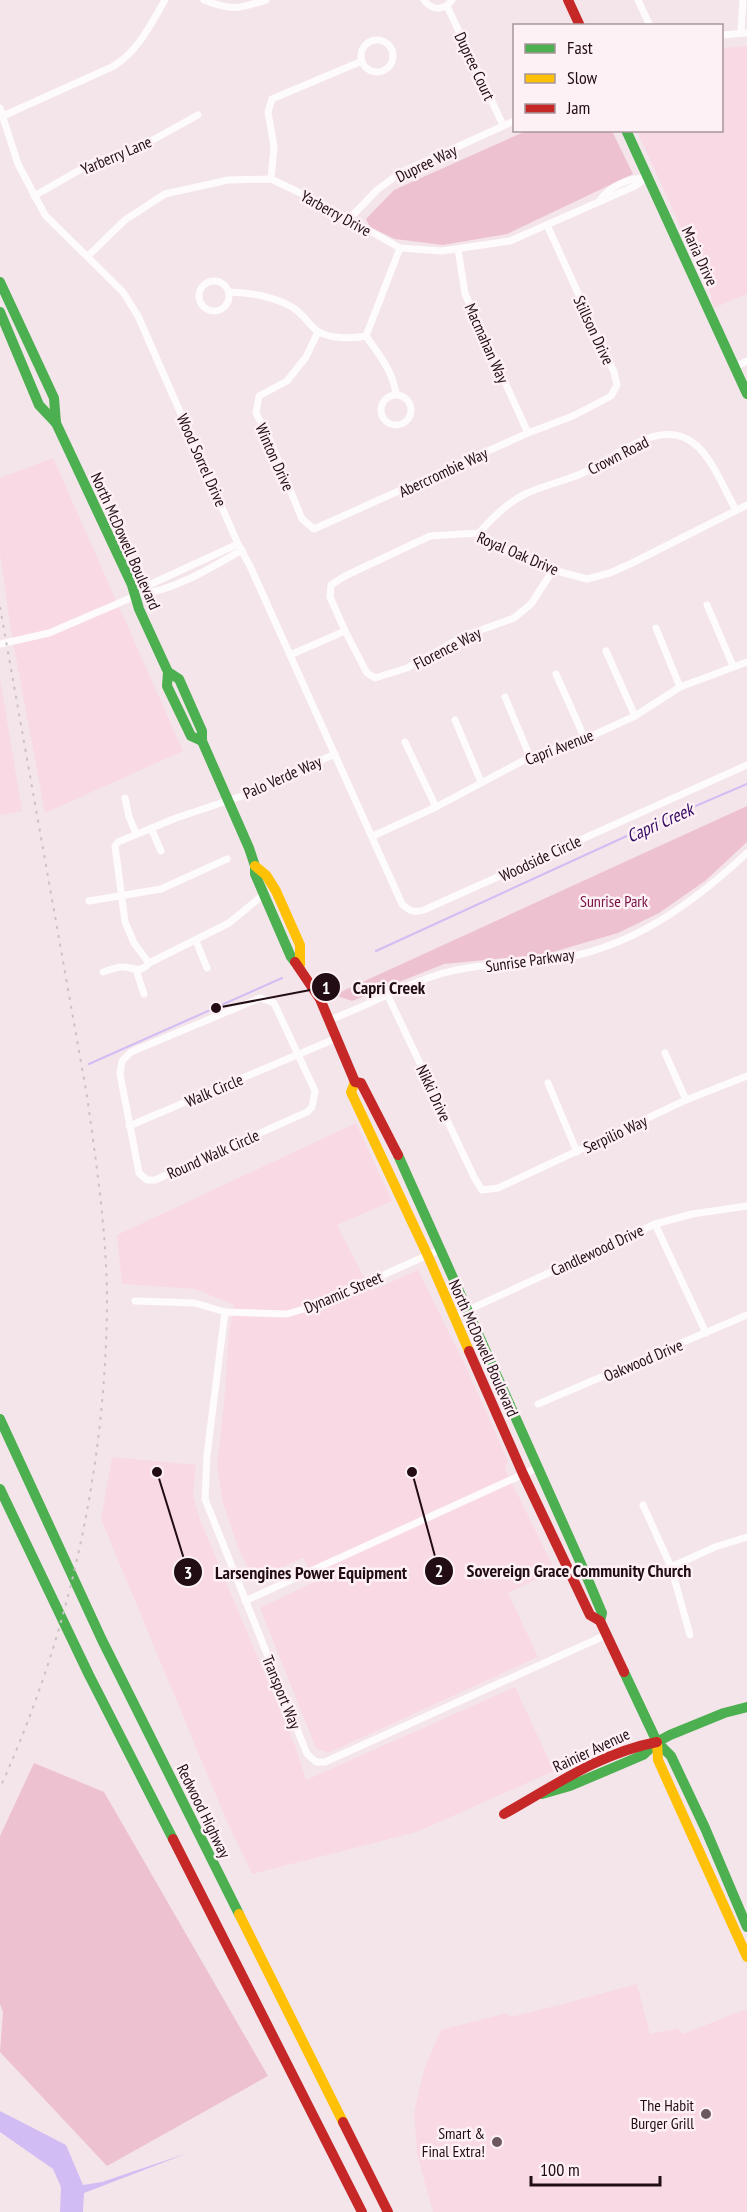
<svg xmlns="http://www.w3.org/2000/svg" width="747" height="2212" font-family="'PT Sans Narrow',sans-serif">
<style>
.built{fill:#f9dae4}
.green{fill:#eec1d0}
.water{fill:#d1bcf4}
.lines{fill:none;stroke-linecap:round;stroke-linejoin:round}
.stream{stroke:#d1bcf4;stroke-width:2}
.street{stroke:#fdfbfc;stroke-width:7}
.fast{stroke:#4caf50;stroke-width:10}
.slow{stroke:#ffc107;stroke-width:10}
.jam{stroke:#c62828;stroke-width:10}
.rail{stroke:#c8c3c5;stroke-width:2;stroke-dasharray:3 6;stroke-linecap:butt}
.poi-dot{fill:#6c5960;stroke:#fef1f5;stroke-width:2}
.labels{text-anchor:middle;stroke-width:5;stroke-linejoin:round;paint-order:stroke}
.street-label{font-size:16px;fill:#220d15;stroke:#fef1f5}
.park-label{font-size:16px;fill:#781043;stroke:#fef1f5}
.poi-label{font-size:16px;fill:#220d15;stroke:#fef1f5;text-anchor:end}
.water-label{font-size:18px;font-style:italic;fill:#340965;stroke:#fef1f5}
.leader{fill:none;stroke:#220d15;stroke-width:2}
.callout-dot{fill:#220d15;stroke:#fef1f5;stroke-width:2}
.mark-label{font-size:18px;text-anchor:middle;font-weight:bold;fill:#fff}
.callout-label{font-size:18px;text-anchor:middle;font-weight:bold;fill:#220d15;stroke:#fef1f5;stroke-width:5;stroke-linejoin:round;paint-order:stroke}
</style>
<rect width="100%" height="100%" fill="#f4e5ea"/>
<g class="built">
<polygon points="747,46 747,294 714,308 710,292 637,131 722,130 722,48"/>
<polygon points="53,458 183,751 45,813 11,631 0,554 0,478"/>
<polygon points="0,679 22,811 0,815"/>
<polygon points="356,1123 392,1201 337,1225 371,1291 418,1270 466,1367 508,1461 505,1469 555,1570 508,1593 538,1657 328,1753 316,1748 260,1608 316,1581 303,1558 255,1580 238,1548 223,1503 217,1468 225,1392 229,1332 234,1305 195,1289 122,1284 117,1235"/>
<polygon points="112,1457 196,1465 193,1495 200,1520 296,1748 306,1780 515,1687 554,1771 417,1832 252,1874 225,1817 101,1519"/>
<polygon points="637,1984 650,2034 677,2028 683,2034 746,2009 747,2011 747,2212 433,2212 417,2154 414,2112 424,2070 441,2030 507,2013 510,2017 567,2003"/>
</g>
<g class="green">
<polygon points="526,131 612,131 633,174 507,234 443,245 395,239 370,227 366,219 394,190"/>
<polygon points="747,806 747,842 705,881 659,913 618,933 546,954 444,964 352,1001 334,995"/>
<polygon points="34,1763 104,1792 268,2076 107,2166 0,2052 3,2012 0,2004 0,1836"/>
</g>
<polygon class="water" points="0,2111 66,2145 83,2185 102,2182 188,2153 84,2193 83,2212 60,2212 61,2187 53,2169 0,2132"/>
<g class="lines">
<g class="stream">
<polyline points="376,951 642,829 747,784"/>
<polyline points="89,1064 282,978"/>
</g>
<g class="street">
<path d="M204,0C232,11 238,9 266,0"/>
<path d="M424,0C432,11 444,11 452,0"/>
<polyline points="638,0 650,26"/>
<polyline points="447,6 503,125"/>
<polyline points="741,32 743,0"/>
<polyline points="722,35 747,33"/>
<circle cx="377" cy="56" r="16"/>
<path d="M0,108L18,164L45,215L123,292L138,316L238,544L250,566L402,904C409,911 414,913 424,910L747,765"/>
<path d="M3,116L114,66C139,50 150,25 165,0"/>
<polyline points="271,179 274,147 268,112 272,99 362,61"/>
<polyline points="34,196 92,163 142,146 198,115"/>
<path d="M600,200C610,186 630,177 646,178"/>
<polyline points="349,219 377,190 400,173 514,121"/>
<polyline points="458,249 465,294 528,433"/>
<polyline points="88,256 125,220 165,194 228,180 271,179 313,199 400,248 442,251 510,241 635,186 646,178"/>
<circle cx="214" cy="296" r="15"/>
<path d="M229,292C252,293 272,296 292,307C302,313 308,323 316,330C328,339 352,339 366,336"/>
<polyline points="318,332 306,357 287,381 259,396 256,413 269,438 302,519 314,529 528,433 573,416 611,396 617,385 614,372 547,225"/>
<polyline points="366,336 400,248"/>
<path d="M366,336C379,355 393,371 396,394"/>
<polyline points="735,367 747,361"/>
<circle cx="396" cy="410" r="15"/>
<path d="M479,533C492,518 507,503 525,494C544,485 566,481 585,472C614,458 654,422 687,439C710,450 723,488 736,510"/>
<polyline points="553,570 531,604 514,618 464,636 407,668 375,678 367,673 345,631 330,597 331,585 345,576 430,536 479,533 507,551 553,570 587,579 610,573 630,564 747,505"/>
<path d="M137,595C175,590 209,569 242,550"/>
<polyline points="707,605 733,666"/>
<polyline points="656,628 680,687"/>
<polyline points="0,644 49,633 119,603 135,596 151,584 238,544"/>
<polyline points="606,651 635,716"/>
<polyline points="290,655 345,631"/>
<polyline points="556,674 585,739"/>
<polyline points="505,697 530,757"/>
<polyline points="455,720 481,782"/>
<polyline points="405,742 436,807"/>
<polyline points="125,798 129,817 136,833"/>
<polyline points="151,828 161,851"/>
<polyline points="373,836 436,807 530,757 585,739 635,716 680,687 747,662"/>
<polyline points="89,901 161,889 227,859"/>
<polyline points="196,941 207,968"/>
<polyline points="149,963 134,943 125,922 115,846 118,842 176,818 242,796 335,754"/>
<polyline points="136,970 144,994"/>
<path d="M103,972C109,970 116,967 122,967C133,967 141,974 149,963L229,923L263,895"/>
<polyline points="388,996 475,1179 482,1190 498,1188 686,1100 747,1076"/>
<polygon points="260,998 274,1003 315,1091 312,1107 307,1112 155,1180 147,1180 139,1173 120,1074 122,1061 131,1052"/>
<path d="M329,1020C365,1007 398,988 434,976C472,963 512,965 551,960C629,950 691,905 747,853"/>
<polyline points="665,1053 686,1100"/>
<polyline points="548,1083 577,1152"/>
<polyline points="129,1126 337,1038"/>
<polyline points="655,1224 706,1333"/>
<polyline points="135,1301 195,1303 225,1312 287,1314 331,1301 350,1290 439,1250"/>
<polyline points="225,1312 207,1455 205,1499 307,1754 316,1762 325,1762 606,1635"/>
<polyline points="453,1317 655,1224 692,1214 747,1206"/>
<polyline points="538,1404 747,1315"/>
<polyline points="643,1505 671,1567 690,1635"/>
<polyline points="671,1567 715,1547 747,1537"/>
<polyline points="245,1601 539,1467"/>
</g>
<g class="fast">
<polyline points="626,130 747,394"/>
<polyline points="0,282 54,398 56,423"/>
<polyline points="0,312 39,405 56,423 132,585 139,609 168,672 167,686 191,736 202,741"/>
<polyline points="168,672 179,679 202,731 202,741 249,848 255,866 255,874 291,957 295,962"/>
<polyline points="398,1155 586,1575 602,1613 600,1621"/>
<polyline points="0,1419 102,1640 239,1914"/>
<polyline points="0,1489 89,1675 173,1839"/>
<polyline points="624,1672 657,1742 671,1756 705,1828 747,1927"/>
<polyline points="542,1794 570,1786 643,1755 657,1742 670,1735 724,1713 747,1707"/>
</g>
<g class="slow">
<polyline points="255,866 266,875 276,891 300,945 300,965"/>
<polyline points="355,1082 351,1092 428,1256 469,1351"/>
<polyline points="657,1742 658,1760 747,1957"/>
<polyline points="239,1914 343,2122"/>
</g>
<g class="jam">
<polyline points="568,0 580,26"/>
<polyline points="295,962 320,999 355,1082 361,1083 398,1155"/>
<polyline points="469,1351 523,1474 590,1615 600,1621 624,1672"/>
<path d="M504,1814C554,1786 600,1753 657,1742"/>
<polyline points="173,1839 362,2212"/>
<polyline points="343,2122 388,2212"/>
</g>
<path class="rail" d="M0,607L87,1096C96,1161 106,1228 107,1294C107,1465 70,1633 0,1788"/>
</g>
<g class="poi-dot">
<circle cx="706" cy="2114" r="6"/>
<circle cx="497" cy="2142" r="6"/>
</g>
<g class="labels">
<g class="street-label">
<text transform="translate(475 66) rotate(65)" y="6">Dupree Court</text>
<text transform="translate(116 155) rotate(-23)" y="6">Yarberry Lane</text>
<text transform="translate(426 163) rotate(-26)" y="6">Dupree Way</text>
<text transform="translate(336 213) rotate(29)" y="6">Yarberry Drive</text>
<text transform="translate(700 256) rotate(65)" y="6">Maria Drive</text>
<text transform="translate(594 330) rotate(65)" y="6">Stillson Drive</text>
<text transform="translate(487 343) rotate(66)" y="6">Macmahan Way</text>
<text transform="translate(618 455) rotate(-27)" y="6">Crown Road</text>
<text transform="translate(275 457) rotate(66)" y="6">Winton Drive</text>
<text transform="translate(202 460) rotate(66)" y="6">Wood Sorrel Drive</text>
<text transform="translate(443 472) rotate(-25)" y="6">Abercrombie Way</text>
<text transform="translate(126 541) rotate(66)" y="6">North McDowell Boulevard</text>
<text transform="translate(518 553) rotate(23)" y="6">Royal Oak Drive</text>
<text transform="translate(447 648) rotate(-27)" y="6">Florence Way</text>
<text transform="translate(559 747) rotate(-21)" y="6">Capri Avenue</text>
<text transform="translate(282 777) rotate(-24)" y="6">Palo Verde Way</text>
<text transform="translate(540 858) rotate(-25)" y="6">Woodside Circle</text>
<text transform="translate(530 960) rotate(-8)" y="6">Sunrise Parkway</text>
<text transform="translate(214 1090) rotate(-23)" y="6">Walk Circle</text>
<text transform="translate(434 1093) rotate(65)" y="6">Nikki Drive</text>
<text transform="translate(615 1134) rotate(-25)" y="6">Serpilio Way</text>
<text transform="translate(213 1154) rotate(-24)" y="6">Round Walk Circle</text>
<text transform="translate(597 1250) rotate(-25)" y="6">Candlewood Drive</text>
<text transform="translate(343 1292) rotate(-23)" y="6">Dynamic Street</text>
<text transform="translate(484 1348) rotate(66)" y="6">North McDowell Boulevard</text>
<text transform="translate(643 1360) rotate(-23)" y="6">Oakwood Drive</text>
<text transform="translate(282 1692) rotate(68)" y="6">Transport Way</text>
<text transform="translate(591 1750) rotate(-25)" y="6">Rainier Avenue</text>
<text transform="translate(204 1811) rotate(64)" y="6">Redwood Highway</text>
</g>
<g class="park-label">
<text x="614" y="907">Sunrise Park</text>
</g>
<g class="poi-label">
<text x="694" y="2111">The Habit<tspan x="694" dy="18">Burger Grill</tspan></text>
<text x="485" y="2139">Smart &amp;<tspan x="485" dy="18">Final Extra!</tspan></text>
</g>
<g class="water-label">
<text transform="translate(660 823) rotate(-24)" y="6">Capri Creek</text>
</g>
</g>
<path class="leader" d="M216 1008L326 987M412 1472L439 1571M157 1472L188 1572"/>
<g class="callout-dot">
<circle cx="216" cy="1008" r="6"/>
<circle cx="412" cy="1472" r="6"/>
<circle cx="157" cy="1472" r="6"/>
<circle cx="326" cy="987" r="15"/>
<circle cx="439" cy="1571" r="15"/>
<circle cx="188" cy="1572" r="15"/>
</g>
<g class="mark-label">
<text x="326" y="994">1</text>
<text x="439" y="1577">2</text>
<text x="188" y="1579">3</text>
</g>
<g class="callout-label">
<text x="389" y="994">Capri Creek</text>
<text x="579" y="1577">Sovereign Grace Community Church</text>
<text x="311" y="1579">Larsengines Power Equipment</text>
</g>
<rect x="513" y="24" width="210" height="108" fill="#fef1f5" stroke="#a6969b" stroke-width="1.5"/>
<rect x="525" y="44" width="30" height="9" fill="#4caf50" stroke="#a6969b" stroke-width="1.5"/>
<text x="567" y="54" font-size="18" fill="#220d15">Fast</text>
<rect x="525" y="74" width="30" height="9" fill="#ffc107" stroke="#a6969b" stroke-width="1.5"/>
<text x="567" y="84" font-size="18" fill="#220d15">Slow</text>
<rect x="525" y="104" width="30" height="9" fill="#c62828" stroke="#a6969b" stroke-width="1.5"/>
<text x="567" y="114" font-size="18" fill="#220d15">Jam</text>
<path d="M531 2176v9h129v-9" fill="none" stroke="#220d15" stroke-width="3"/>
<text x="540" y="2176" font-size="18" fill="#220d15" stroke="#fef1f5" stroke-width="4.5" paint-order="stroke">100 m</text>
</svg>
